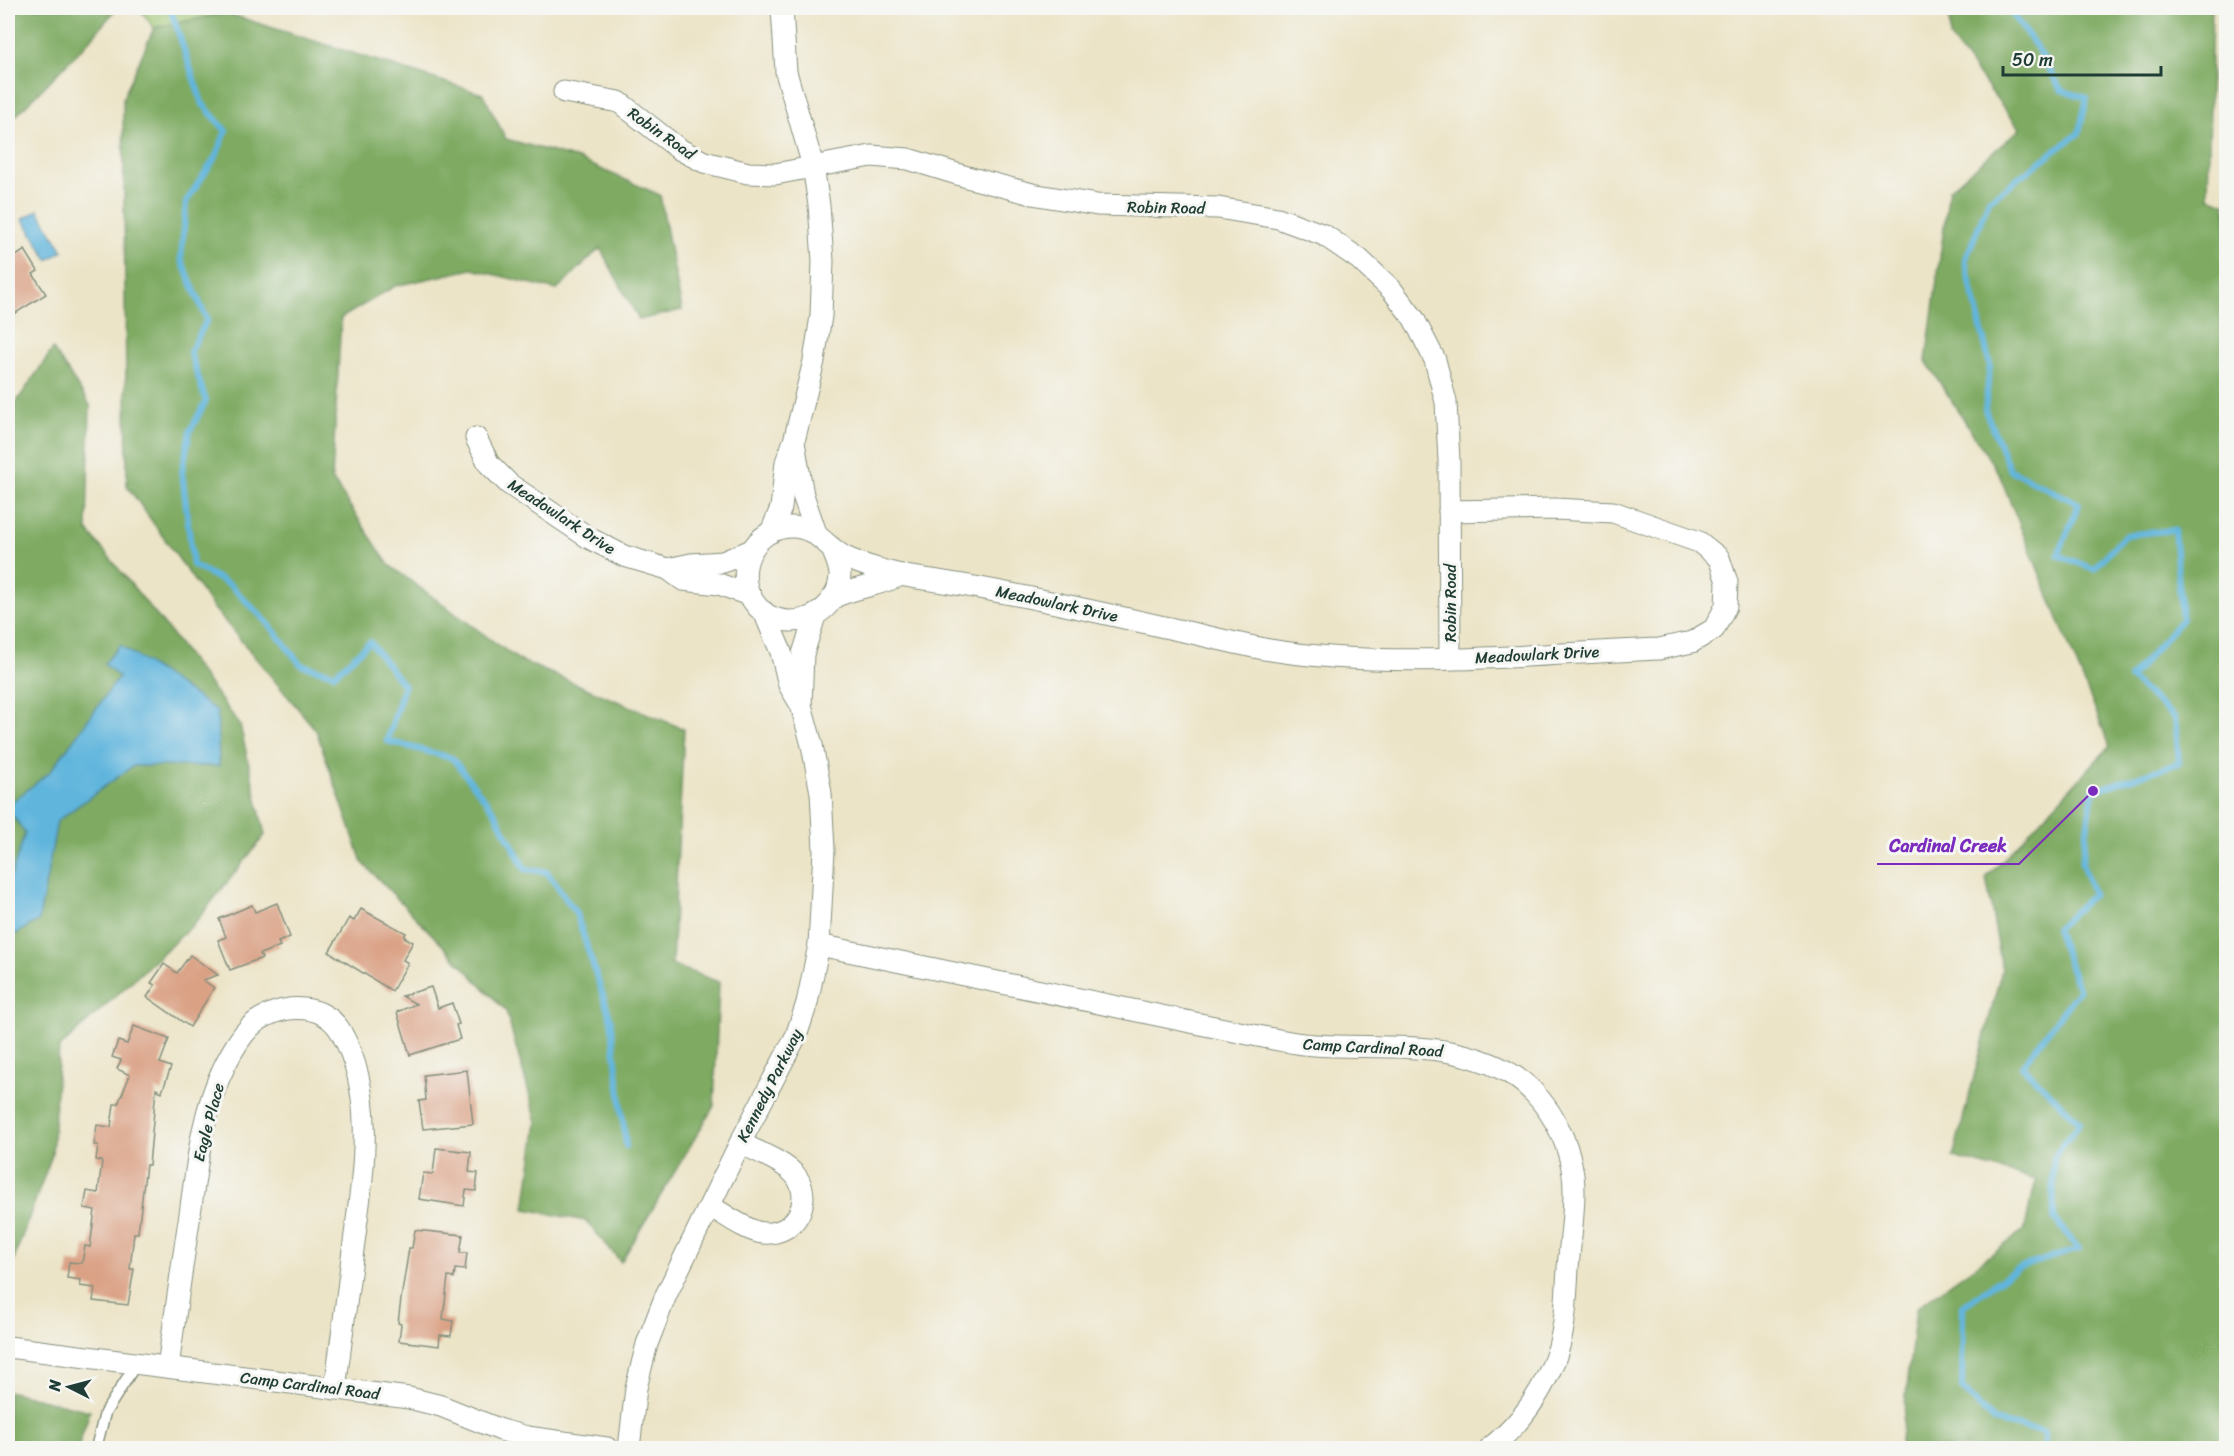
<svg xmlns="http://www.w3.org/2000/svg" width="2234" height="1456" font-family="Sriracha,sans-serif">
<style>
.green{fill:#9dc570;stroke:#5e8152;stroke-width:1.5}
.forest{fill:#7eaa62;stroke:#4e744b;stroke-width:1.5}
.water{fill:#61b5dd;stroke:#407988;stroke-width:1.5}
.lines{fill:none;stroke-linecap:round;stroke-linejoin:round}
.stream{stroke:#61b5dd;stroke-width:6}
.building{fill:#daa185}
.lane-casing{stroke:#86907e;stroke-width:13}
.street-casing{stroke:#86907e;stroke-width:23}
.lane{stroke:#fff;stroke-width:10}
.street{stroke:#fff;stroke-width:21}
.labels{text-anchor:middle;stroke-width:6;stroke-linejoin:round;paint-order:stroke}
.street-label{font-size:16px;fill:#1f3d34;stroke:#f6f6f2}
.leader{fill:none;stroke:#7b2cbf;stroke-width:2}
.callout-dot{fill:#7b2cbf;stroke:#f6f6f2;stroke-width:2}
.callout-label{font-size:18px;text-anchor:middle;font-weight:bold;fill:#7b2cbf;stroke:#f6f6f2;stroke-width:6;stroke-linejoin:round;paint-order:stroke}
</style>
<rect width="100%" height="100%" fill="#f6f6f2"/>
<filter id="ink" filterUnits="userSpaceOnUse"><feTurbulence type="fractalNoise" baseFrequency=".0167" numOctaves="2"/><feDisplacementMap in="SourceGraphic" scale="12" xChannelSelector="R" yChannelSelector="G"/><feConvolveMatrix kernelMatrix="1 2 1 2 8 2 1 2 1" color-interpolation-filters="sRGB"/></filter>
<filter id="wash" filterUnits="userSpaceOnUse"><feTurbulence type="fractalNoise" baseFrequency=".008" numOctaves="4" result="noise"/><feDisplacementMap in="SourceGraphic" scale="24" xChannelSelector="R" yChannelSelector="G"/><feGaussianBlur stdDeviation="1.35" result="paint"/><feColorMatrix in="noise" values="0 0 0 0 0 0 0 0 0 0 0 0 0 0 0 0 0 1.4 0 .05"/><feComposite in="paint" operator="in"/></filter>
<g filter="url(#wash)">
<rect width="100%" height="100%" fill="#ece4c7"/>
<polygon class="green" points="139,8 224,8 226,13 154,28"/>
<g class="forest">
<polygon points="8,8 117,8 90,40 8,124"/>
<polygon points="1949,8 2212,8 2208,197 2226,203 2226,1448 1900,1448 1916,1308 2024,1231 2036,1180 1953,1157 2002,969 1986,878 2110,746 1999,474 1926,361 1949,190 2020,129 1950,38"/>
<polygon points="226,13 483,94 506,139 578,159 660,195 682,310 639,320 600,248 557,290 472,269 395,286 341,318 332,479 389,565 519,660 684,729 672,965 719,982 714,1106 621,1262 586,1221 525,1209 537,1122 506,1011 362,862 316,730 212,606 127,486 123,98 154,28"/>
<polygon points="53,349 90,405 87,530 170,632 240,725 265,835 194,924 59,1048 52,1155 8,1275 8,414"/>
<polygon points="8,1391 90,1411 78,1448 8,1448"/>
</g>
<g class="water">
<polygon points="38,210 63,251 48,260 23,219"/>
<polygon points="120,645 217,711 219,766 133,766 57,821 39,920 8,939 8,885 25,833 8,809 8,805 50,772 119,677 104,664"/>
</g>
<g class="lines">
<g class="stream">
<polyline points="170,8 202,103 226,131 216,156 186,202 181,259 207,320 190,352 206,401 190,431 182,472 193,565 230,585 268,623 301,665 335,674 370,642 404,686 387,741 452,758 494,811 525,869 547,872 576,913 611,1020 626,1146"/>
<polyline points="2007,8 2036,46 2061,90 2087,98 2079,133 1989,200 1965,261 1990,365 1985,410 2010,470 2079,504 2058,555 2094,569 2125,535 2174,530 2182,619 2130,678 2175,718 2179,763 2093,791 2082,863 2093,894 2056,929 2079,990 2022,1066 2080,1123 2053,1158 2054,1218 2079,1249 2017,1268 1963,1306 1962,1388 1993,1421 2044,1432 2045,1448"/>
</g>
</g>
<g id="blocks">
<g class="building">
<polygon points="25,250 38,271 33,274 46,294 8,318 8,261"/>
<polygon points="277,903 290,937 278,942 280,946 260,954 262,958 230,970 218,940 226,937 219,919 252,905 255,912"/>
<polygon points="361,909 406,933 404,937 413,942 403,960 408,963 392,991 329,952 349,918 354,921"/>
<polygon points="190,955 218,975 203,980 214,988 190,1027 147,997 155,985 151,983 164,964 177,973"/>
<polygon points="431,987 438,1008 452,1003 459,1024 456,1025 460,1039 410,1055 397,1012 416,1004 402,996"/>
<polygon points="134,1026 169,1039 160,1063 171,1067 162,1092 156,1089 149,1165 146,1165 138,1233 134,1233 130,1269 134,1269 128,1305 93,1301 95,1288 80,1286 81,1280 67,1278 69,1262 82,1263 85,1246 90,1247 95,1210 84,1208 87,1191 98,1193 102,1161 96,1160 98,1145 94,1145 97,1125 111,1127 114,1104 118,1104 130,1075 117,1069 121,1060 112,1057 118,1041 127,1044"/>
<polygon points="467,1070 473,1124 423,1129 419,1101 426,1100 424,1075"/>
<polygon points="436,1148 471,1152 469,1172 478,1173 476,1191 466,1190 464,1206 419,1199 423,1173 433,1174"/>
<polygon points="415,1230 463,1235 460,1253 467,1253 465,1270 455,1269 454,1278 448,1277 443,1319 453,1321 451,1336 440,1335 439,1346 399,1341 401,1324 398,1323 401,1299 409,1248 412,1248"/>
</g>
</g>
</g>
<g filter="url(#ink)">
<use href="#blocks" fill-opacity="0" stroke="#86907e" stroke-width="1.5"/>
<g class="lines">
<g class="lane-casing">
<polyline id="lane" points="96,1448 105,1413 136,1364"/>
</g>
<g class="street-casing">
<g id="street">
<polyline points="564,92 619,102 679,149 704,162 748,173 775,174 871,156 908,159 967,177 1032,194 1097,205 1218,208 1278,218 1324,235 1359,259 1392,290 1414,319 1435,360 1446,402 1449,461 1450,658"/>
<polyline points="476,438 489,464 509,484 589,538 624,556 668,569 683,580 719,584 751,596"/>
<polyline points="794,442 803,495 816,533"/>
<polyline points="771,532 781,508 786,462 794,441 814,361 821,316 823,261 819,205 813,166 786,72 782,8"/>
<path d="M831,547C835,556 839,564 840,574C840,619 778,639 753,601C733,570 754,527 792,527C816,527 826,547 845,557C861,565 893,574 911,577C998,589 1083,609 1169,628C1203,635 1236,644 1270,650C1395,670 1533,654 1659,649L1692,642L1714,629L1726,606L1727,582L1719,558L1699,542L1613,512L1555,509L1449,511"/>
<polyline points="668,569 691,564 723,562 752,550"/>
<path d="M832,598C855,587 879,586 901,575"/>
<polyline points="801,705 803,654 815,616"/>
<path d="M819,945L1258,1036C1273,1039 1288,1042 1303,1044C1370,1051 1442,1037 1504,1070C1546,1092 1574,1144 1574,1191C1574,1216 1570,1242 1568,1268C1566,1301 1566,1335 1552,1366C1538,1399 1518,1426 1490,1448"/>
<path d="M710,1206C724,1214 748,1232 763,1233C795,1236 814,1201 796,1176C785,1162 756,1151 740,1143"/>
<polyline points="8,1347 409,1398 441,1406 501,1430 527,1437 607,1448"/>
<path d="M168,1367C175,1316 182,1265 190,1214C197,1164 202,1111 225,1065C231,1053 241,1036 250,1027C274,1004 322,999 341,1032C378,1098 362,1179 353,1250C347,1296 341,1343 335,1389"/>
<polyline points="629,1448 636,1388 647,1344 666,1295 740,1143 796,1036 807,1003 819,945 824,850 821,793 812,745 801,705 789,685 781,652 764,612"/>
</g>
</g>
<use href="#lane" class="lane"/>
<use href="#street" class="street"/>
</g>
</g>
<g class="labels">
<g class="street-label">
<text transform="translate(662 133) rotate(35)" y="6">Robin Road</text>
<text transform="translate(1166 207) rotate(1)" y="6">Robin Road</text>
<text transform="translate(562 516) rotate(33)" y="6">Meadowlark Drive</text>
<text transform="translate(1057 603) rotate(12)" y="6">Meadowlark Drive</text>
<text transform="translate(1450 603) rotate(-90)" y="6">Robin Road</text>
<text transform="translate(1537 654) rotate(-3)" y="6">Meadowlark Drive</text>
<text transform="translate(1373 1047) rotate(3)" y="6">Camp Cardinal Road</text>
<text transform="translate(769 1085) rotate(-63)" y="6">Kennedy Parkway</text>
<text transform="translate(208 1122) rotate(-75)" y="6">Eagle Place</text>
<text transform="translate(310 1385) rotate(7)" y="6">Camp Cardinal Road</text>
</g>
</g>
<path class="leader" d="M2093 791L2019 864H1877"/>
<circle class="callout-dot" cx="2093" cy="791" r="6"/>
<g class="callout-label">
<text x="1948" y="852">Cardinal Creek</text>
</g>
<rect width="2234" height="1456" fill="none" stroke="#f6f6f2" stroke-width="30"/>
<g transform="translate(69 1387) rotate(276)" stroke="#f6f6f2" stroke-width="4.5" paint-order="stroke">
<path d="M0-4.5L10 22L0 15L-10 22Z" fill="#1f3d34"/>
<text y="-9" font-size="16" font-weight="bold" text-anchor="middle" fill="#1f3d34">N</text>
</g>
<path d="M2003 66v9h158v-9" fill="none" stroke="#1f3d34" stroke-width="3"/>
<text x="2012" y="66" font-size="18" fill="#1f3d34" stroke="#f6f6f2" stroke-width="4.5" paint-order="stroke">50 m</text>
</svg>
